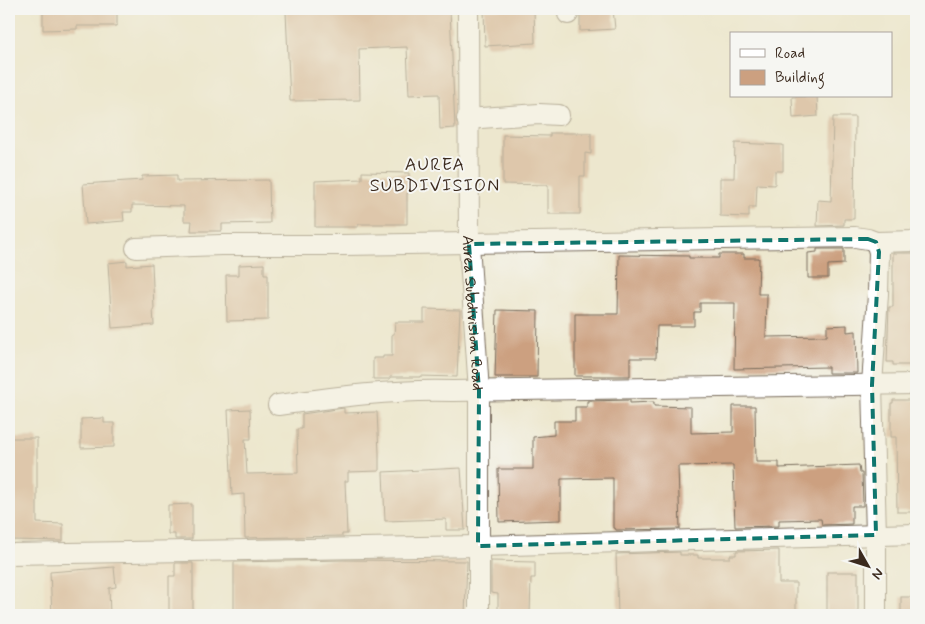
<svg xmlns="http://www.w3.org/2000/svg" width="925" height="624" font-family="Mynerve,sans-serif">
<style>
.built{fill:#edd7bb}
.building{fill:#cca080}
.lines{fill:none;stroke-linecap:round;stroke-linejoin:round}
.minor-casing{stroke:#796c5c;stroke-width:22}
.minor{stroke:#fff;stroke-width:20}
.marked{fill:none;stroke:#0f766e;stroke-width:4;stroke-dasharray:10 6;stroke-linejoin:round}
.labels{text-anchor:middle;stroke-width:4;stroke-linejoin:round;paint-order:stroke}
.street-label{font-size:16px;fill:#3b2a1e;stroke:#f6f6f2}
.neighbourhood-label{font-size:18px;letter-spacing:1px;fill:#3b2a1e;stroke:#f6f6f2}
</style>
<rect width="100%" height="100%" fill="#f6f6f2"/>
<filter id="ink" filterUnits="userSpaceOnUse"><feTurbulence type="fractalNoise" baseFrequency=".02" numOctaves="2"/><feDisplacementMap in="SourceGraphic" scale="10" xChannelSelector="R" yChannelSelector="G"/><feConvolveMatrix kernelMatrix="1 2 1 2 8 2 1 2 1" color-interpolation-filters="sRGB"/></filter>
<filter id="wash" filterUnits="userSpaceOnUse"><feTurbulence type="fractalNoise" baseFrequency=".0096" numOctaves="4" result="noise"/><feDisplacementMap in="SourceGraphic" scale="20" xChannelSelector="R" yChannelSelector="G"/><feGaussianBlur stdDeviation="1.12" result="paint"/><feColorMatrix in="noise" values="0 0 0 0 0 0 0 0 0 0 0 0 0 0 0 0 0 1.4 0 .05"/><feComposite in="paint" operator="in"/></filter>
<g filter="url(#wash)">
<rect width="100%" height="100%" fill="#ede7ce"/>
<polygon class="built" points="196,559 195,615 44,615 44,566"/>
<g id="blocks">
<g class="building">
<polygon points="43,9 117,9 117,26 77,26 77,29 43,30"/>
<polygon points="329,9 450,9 455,128 440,129 439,94 409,95 407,47 359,49 360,100 290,101 286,12 329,10"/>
<polygon points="484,9 534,9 535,43 485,46"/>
<polygon points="580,9 613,9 615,29 580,31"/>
<polygon points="817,96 818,116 793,118 792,97"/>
<polygon points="833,117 855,117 854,219 844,219 844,225 817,226 818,200 831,201"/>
<polygon points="550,133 591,133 591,154 585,153 585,176 580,176 580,214 548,214 548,185 503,184 503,135 550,136"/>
<polygon points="735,143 783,145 783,171 775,171 775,185 757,184 756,207 749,207 749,217 720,216 720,178 734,178"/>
<polygon points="362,172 409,173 409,193 407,193 407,224 358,224 358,227 315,227 315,181 362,179"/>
<polygon points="177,175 177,181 269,180 270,223 222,224 222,231 191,231 192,221 184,221 184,206 132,205 132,212 123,212 124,221 86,224 83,184 142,180 142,176"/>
<polygon points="817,249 844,249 844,264 828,265 828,278 808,278 808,253 817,252"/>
<polygon points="893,253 916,253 916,365 893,365 893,362 887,362 889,307 893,307"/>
<polygon points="719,254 744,254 744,258 759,258 758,294 767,294 766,337 827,336 827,326 847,325 847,332 856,331 857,373 828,373 828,367 734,369 735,303 700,303 700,312 694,312 694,326 657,326 656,358 630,358 630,376 575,376 575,314 618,314 619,255 689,256 689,258 719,258"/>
<polygon points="127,261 127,266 152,264 154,309 153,309 154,325 112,328 108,263"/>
<polygon points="264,264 264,274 268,274 268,320 227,321 226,275 239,275 239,265"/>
<polygon points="424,309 460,310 457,377 420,376 420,377 390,377 390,379 373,379 373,358 383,358 383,356 392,356 392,334 394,334 395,322 424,322"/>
<polygon points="497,310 538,311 537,377 495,377"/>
<polygon points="630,400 630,403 654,402 654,406 691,407 691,433 733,432 733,406 755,406 756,462 779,462 779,468 859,465 860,473 862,473 863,506 852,506 852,524 822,525 821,519 779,520 779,526 735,527 733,465 678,466 680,529 616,530 615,528 613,528 613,478 561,479 561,520 499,522 498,469 533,469 533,437 554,435 554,421 575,421 575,407 587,407 587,401"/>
<polygon points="893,400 916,400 916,512 897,512 896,437 891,437 891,403 893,403"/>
<polygon points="344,408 344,413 377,412 379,453 379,471 348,472 348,481 345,481 347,534 342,534 342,536 245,538 244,494 232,495 228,410 250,409 251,439 245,439 247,474 298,473 297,429 302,429 302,414"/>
<polygon points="104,418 104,423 114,423 114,447 81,448 81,419"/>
<polygon points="9,438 37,438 37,523 63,524 63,541 9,540"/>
<polygon points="461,468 465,530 446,530 446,519 385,521 383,472"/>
<polygon points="192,504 192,539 175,539 175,534 168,534 168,505"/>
<polygon points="779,550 779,583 796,583 796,615 735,615 735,613 662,615 662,613 618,614 616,554 680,552 680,555 698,555 698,558 730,558 730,555 736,555 736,551"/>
<polygon points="343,560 467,561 465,615 234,615 234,562"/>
<polygon points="491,561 535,562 535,578 531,578 530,615 498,615 498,594 491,593"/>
<polygon points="175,563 193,563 193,615 169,615 169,576 175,576"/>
<polygon points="114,567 116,587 109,588 110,615 52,615 50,572"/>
<rect x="827" y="572" width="31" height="41"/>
<rect x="901" y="597" width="15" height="17"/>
</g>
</g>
</g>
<g filter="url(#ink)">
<use href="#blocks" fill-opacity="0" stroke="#796c5c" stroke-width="1"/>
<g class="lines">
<g class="minor-casing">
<g id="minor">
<path id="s1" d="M468,9L469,244L479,391V615"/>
<polyline points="568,9 568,14"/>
<polyline points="467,119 539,114 559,115"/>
<polyline points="136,248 221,245 344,245 855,237 868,239 876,242 916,241"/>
<path d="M278,405C336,397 394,389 453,391L916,384"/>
<polyline points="9,554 478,546 916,534"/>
<polyline points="876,615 876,535 872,385 878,294 879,252 876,242"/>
</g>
</g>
<use href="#minor" class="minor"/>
</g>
</g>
<path d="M0 0H925V624H0ZM868,239L876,242L879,252L872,385L876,535L478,546L479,391L469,244Z" fill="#ede7ce" fill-opacity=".55" fill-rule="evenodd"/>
<path class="marked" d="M868,239L876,242L879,252L872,385L876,535L478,546L479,391L469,244Z"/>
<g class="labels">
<g class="street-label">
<text dy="6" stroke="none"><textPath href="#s1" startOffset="304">Aurea Subdivision Road</textPath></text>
</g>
<g class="neighbourhood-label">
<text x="435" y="170">AUREA<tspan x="435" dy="21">SUBDIVISION</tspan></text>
</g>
</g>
<rect width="925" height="624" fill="none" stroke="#f6f6f2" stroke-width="30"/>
<rect x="730" y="32" width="162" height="65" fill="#f6f6f2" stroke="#aba49d"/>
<rect x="740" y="49" width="25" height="8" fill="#ffffff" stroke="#aba49d"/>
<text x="775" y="58" font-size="15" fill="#3b2a1e">Road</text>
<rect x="740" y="70" width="25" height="15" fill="#cca080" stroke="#aba49d"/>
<text x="775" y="82" font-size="15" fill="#3b2a1e">Building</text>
<g transform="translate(868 566) rotate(129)" stroke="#f6f6f2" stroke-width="4" paint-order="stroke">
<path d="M0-4L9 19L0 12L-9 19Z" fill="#3b2a1e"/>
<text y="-8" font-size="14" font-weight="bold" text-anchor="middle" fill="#3b2a1e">N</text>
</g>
</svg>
